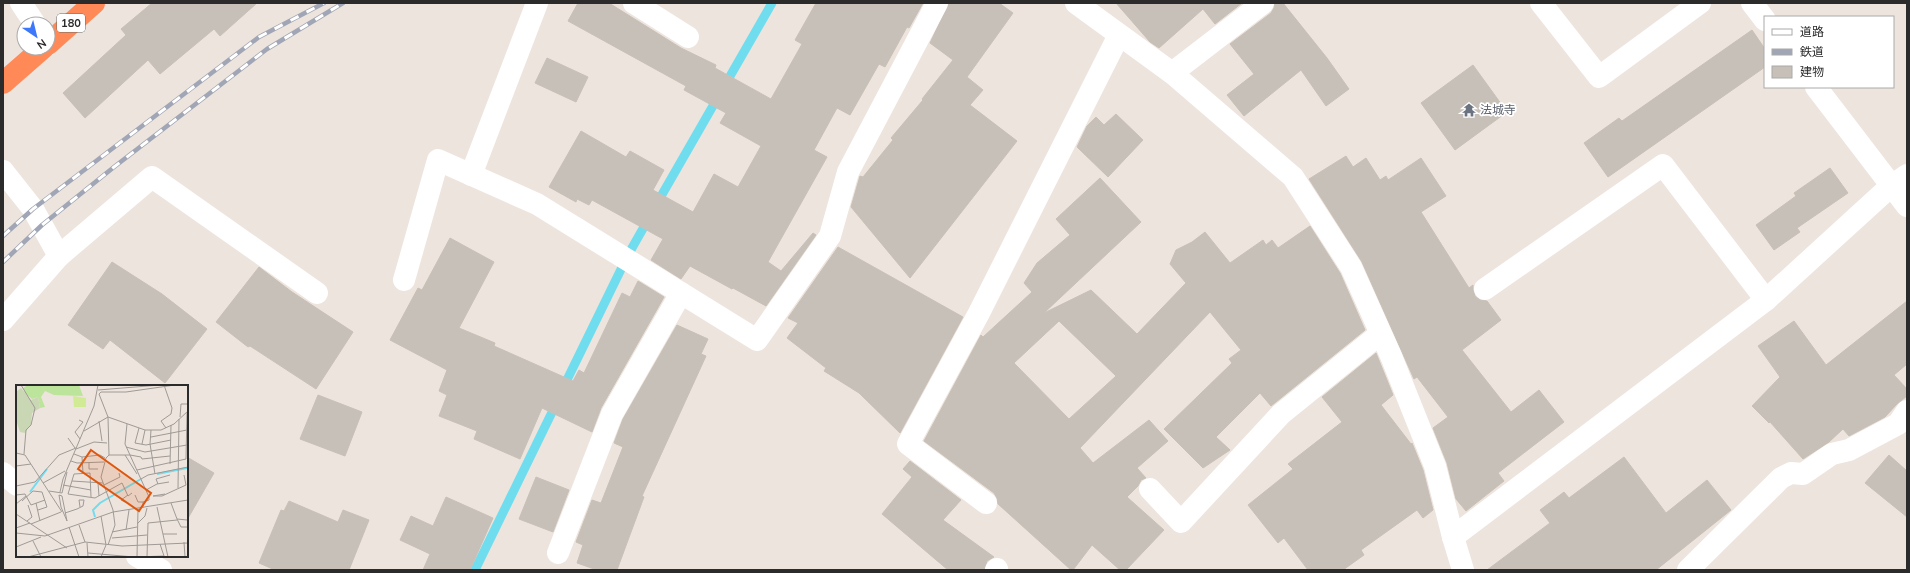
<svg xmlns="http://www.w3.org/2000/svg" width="1910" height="573" font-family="Mulish,'Noto Sans JP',sans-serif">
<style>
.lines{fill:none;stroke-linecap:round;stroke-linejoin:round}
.stream{stroke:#70ddef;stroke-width:9}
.building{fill:#c6c0b9;stroke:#c9c0b7;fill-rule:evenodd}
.street{stroke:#fff;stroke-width:22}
.secondary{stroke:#fff;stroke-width:22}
.highway{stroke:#ff8a57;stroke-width:22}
.rail-casing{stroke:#a0a6b5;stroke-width:4.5}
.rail{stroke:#fff;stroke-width:3;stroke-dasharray:9;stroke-linecap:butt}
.labels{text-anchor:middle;stroke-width:3.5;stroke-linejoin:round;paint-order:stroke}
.shield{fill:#fff;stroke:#6b6b6b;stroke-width:1}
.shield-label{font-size:11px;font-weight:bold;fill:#2b2b2b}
.worship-label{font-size:12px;fill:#5b616d;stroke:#fff;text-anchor:start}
.inset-river{fill:none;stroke:#70ddef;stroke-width:2}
.inset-road{fill:none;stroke:#9f9a96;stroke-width:1}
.view{fill:#df570e;fill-opacity:0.15;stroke:#df570e;stroke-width:2}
.inset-edge{fill:none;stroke:#2b2b2b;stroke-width:2}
</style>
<rect width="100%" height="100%" fill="#ede4dd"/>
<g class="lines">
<g class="stream">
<polyline points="656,205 772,3"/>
<polyline points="563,388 628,255 649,218"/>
<polyline points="475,570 557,402"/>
</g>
</g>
<g class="building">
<polygon points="152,3 257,3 220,36 214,29 160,74 148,60 85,118 63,93 126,35 121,29"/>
<polygon points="578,3 609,3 681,48 716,65 715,68 771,99 802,44 795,40 816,3 923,3 909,28 907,27 885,67 879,64 850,115 837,108 814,150 827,157 768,262 781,271 813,233 816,235 766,306 733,288 732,289 690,266 681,279 651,260 663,239 592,200 589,205 577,199 576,202 549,187 581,131 626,157 630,151 664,170 653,190 693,212 714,174 738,187 761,146 720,123 726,113 684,90 686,86 568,21"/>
<polygon points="949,3 999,3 1013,13 967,77 983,90 970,105 1017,141 910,278 851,207 860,176 863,177 893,140 891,138 923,100 922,99 953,60 930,43"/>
<polygon points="1116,3 1242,3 1215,24 1203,9 1159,48 1150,42"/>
<polygon points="1275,3 1283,3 1327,58 1349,89 1326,106 1301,70 1244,116 1227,95 1254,74 1230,44 1271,13 1274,8"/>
<polygon points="1752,30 1765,49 1765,67 1608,177 1584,143 1619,118 1622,121"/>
<polygon points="547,58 588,77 576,102 535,83"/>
<polygon points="1473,65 1507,112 1455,150 1421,103"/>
<polygon points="1116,114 1143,140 1108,177 1077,147 1087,126 1096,117 1104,125"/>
<polygon points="1346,156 1353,167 1366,158 1380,180 1386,176 1388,180 1421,158 1446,196 1421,212 1469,288 1473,285 1473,290 1475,296 1480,300 1487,301 1501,320 1462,350 1511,412 1539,390 1564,422 1498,473 1504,481 1466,511 1456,499 1447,463 1433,428 1448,417 1417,377 1414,379 1362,262 1309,179"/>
<polygon points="1830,168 1848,193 1797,228 1800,232 1774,250 1756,225 1796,196 1794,193"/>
<path d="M1100,178L1141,222L1044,313L1091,290L1137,334L1186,283L1170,264L1176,250L1192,242L1205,232L1230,263L1263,240L1266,245L1272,240L1278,248L1310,226L1340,273L1365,330L1271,406L1260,393L1216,437L1230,450L1203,468L1164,429L1232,363L1229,359L1241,350L1210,312L1080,448L1093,463L1149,420L1168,441L1137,468L1146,478L1141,480L1138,486L1127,497L1164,530L1126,570H1120L1092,545L1073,570H1071L998,504L997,498L994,493L924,441L981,335L983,337L1032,292L1024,283L1037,263L1070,235L1056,219ZM1059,321L1116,376L1069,419L1014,363Z"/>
<polygon points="450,238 494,262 459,328 495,343 494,346 573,381 579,370 584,373 622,293 630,297 638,281 664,297 601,408 592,432 542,408 520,459 474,439 477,431 439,416 447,395 439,391 447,370 390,340 418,288 422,290"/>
<polygon points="838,247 963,317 900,433 859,393 824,371 826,368 787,338 798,323 788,318"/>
<polygon points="112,262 162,294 207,329 165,383 110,340 103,349 68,325"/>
<polygon points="259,267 292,292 353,332 316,389 250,346 248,347 216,322"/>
<polygon points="1907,301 1907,364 1894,375 1907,389 1907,396 1897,404 1885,417 1849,436 1843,429 1829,442 1803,459 1770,422 1769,423 1752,406 1780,377 1758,346 1794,321 1826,365"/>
<polygon points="677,325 708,339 701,354 706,356 642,496 644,497 617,570 597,570 577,563 583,545 576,542 592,500 601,503 623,447 614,443 623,419"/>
<polygon points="1376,353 1393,395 1381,405 1411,444 1412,443 1423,470 1433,510 1423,518 1417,510 1361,550 1364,555 1343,570 1308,570 1284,538 1278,543 1248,505 1293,469 1288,464 1342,422 1322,397"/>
<polygon points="318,395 362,412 345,456 300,439"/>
<polygon points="1889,455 1907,471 1907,517 1865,483"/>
<polygon points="187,457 214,473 187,520"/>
<polygon points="1624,457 1666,513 1707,480 1731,510 1656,570 1487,570 1550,523 1540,510 1564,492 1569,498"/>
<polygon points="910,461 961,500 943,520 994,557 987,561 984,570 948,570 882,514 912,477 903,469"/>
<polygon points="536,477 569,490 553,532 519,519"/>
<polygon points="446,497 493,518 470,570 423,570 430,554 400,540 411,516 433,526"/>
<polygon points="289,501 338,522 343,510 369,520 349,570 275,570 259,563 281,510 284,511"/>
</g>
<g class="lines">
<g class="street">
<polyline points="634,3 688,37"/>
<polyline points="1076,3 1172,73 1293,177 1351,267 1391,356 1435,466 1453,537 1463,570"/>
<polyline points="1541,3 1599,77 1700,3"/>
<polyline points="1752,3 1765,20"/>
<polyline points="1172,73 1263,3"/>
<polyline points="1816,87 1907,206"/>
<polyline points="3,171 33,209 59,256 3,320"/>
<polyline points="471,175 537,3"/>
<polyline points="59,256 152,177 317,293"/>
<polyline points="404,280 438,160 537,204 757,340 830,236 848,172 937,3"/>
<polyline points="1485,289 1663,165 1766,300"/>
<polyline points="3,473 17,485"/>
<polyline points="1150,489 1181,522 1281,414 1380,334"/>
<polyline points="986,503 908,444 979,313 1119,35"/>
<polyline points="1453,537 1766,300 1891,186 1907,175"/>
<polyline points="558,553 612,414 681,293"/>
<polyline points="137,556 161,570"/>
<polyline points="996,570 997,569"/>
<polyline points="1688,570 1781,478 1791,473 1803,474 1832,454 1849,450 1898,424 1907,411"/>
</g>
<polyline class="secondary" points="21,3 35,24"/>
<g class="highway">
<polyline points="48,44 94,3"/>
<polyline points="3,83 43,48"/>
</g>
<g class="rail-casing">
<g id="rail">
<polyline points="3,236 33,209 259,37 324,3"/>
<polyline points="3,262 42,225 114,167 267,49 343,3"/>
</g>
</g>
<use href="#rail" class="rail"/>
</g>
<defs>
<g id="temple-bare" transform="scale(1.08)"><path d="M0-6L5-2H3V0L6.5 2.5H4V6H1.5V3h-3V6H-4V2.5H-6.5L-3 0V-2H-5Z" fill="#6b7280" stroke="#fff" stroke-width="2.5" paint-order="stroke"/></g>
</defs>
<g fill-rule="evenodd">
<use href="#temple-bare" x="1469" y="110"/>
</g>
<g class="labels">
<rect class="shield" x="57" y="14" width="28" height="18" rx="3"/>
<g class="shield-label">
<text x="71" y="27">180</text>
</g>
<g class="worship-label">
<text x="1480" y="114">法城寺</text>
</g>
</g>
<g transform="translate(16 385)">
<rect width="172" height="172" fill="#ede4dd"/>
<path d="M12,0H63L67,11L38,10L29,6L25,12L29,22L24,23L22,12L16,14L9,8L7,3Z" fill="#bce49a"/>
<path d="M5,3L15,15L22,12L24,23L16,28L15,39L9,48L4,47L0,35V7Z" fill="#cad7b4"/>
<path d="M57,11L70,13V22H58Z" fill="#d1eb95"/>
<path class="inset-river" d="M141,89L171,83M14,107L31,84M79,132L77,125L84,118L125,94"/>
<path class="inset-road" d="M5,0L19,23L15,40L10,45L8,69M148,0L156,23L155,29L145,36L150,43M82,5L144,0M83,9L85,7H110L159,0M83,9L92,32L93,70M164,32L165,19H172M63,35L67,37L59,47L64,54M83,36L86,56M111,39L109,59L133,112V115L127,117V123M123,43L119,58L130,60L155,55M135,45L134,59L139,89M68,46L92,32L129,45H145L158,39L172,26M135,52L171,45M52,53L59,63M126,59L129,45M110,62L129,67L171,60M60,64L78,57L91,58M0,68L9,70L46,127M58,69L66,72L84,70L89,73M109,70L121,89M66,72L67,88M55,76L61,78L88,77M73,77V84H82M154,79L155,40M0,81L15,79M121,85L170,74L171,28M125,94L132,90L172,82M56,96L87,98M27,98L49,86M82,98L83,111M142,99L140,94L154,90M47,100L75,105M88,100L104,92L103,88M0,101L19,97L43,70L60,63M162,103L163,34M130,105L141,99L153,97M33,106L46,108L51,87M44,107L47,94L78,21L82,0M149,109L137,111H146L170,100L168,90M0,110L9,109L15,120M43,110L46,111L51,136L45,122ZM119,110L122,117H127M75,112L74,88L58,89L52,109L79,113L106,98L112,111L116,108M6,116L17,106L26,107L31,122L22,125M109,117L105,115L112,110M20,118L24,136M155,118L161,134L171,135M0,119L10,111M15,120L29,115M141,122L152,172M49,128L61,124L67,121L68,115H63L64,122M0,129L51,163M85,131L90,160L85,172M161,134L165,142H172M11,136L16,132L12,120M15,139L45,127M121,139L129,131L131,123M63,140L69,157M53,142L63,172M0,143L14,138M110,145L113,125M96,147L121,142M0,148L29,151L97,127L172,115M147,149H161M96,153L131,150M17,156L25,172M168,157L169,172M71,158L72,172M144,159L148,171M92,160L99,140L97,125L85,92L90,73L93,70H114L125,72L126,74L154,71M0,162L25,152M72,168L118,172M12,172L69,157L106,161L172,158M121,172L122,124M121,172L148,171M131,172L132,138L161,135"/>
<path class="view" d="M75,65L135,108L123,126L62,84Z"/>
<rect width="172" height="172" class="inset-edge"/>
</g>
<rect width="1910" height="573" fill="none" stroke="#2b2b2b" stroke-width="8"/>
<rect x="1764" y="16" width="130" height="72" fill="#ffffff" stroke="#aaaaaa"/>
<rect x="1772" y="29" width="20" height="6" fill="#ffffff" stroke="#aaaaaa"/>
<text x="1800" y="36" font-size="12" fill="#2b2b2b">道路</text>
<rect x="1772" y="49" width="20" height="6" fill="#a0a6b5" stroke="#aaaaaa"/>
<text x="1800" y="56" font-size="12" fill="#2b2b2b">鉄道</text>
<rect x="1772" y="66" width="20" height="12" fill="#c6c0b9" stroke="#aaaaaa"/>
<text x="1800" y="76" font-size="12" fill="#2b2b2b">建物</text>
<g transform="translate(36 36) rotate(145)"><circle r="19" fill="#ffffff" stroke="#aaaaaa"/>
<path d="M0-3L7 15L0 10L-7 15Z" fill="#3d78fa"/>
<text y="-6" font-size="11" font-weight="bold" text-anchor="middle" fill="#2b2b2b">N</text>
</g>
</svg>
